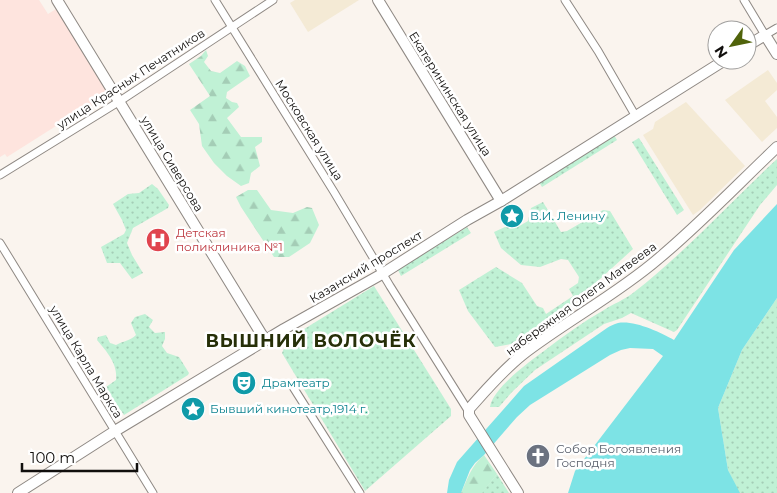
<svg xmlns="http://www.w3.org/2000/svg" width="777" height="493" font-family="Montserrat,sans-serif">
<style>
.commercial{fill:#fee4de}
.education{fill:#f4ead5}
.grass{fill:url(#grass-dots)}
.forest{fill:url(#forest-firs)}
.water{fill:#7de3e5}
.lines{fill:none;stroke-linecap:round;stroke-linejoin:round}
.street-casing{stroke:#8f8984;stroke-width:9}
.secondary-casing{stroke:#8f8984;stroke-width:12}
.street{stroke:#fff;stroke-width:7}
.secondary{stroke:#fff;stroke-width:10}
.labels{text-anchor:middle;stroke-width:5;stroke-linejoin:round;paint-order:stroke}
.street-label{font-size:12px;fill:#110f0d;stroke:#fff}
.culture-label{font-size:12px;fill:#0d838f;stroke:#fff;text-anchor:start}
.health-label{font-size:12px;fill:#be3a42;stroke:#fff;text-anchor:start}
.worship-label{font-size:12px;fill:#5b616d;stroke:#fff;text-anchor:start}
.district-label{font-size:18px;font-weight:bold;letter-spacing:1px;fill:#262f08;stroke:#fff}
</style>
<defs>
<pattern id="grass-dots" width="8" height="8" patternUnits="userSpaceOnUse" patternTransform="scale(1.25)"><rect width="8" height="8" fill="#c0f1d5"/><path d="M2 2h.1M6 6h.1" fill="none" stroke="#a4cdb6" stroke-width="1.8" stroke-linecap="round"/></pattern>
<pattern id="forest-firs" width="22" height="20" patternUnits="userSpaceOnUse" patternTransform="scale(1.25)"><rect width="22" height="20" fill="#c0f1d5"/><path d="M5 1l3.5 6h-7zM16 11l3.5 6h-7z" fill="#a4cdb6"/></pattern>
</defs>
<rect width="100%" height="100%" fill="#faf4ee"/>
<polygon class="commercial" points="0,0 39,0 48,14 56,9 109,96 87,109 86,107 7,157 5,154 0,157"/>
<g class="education">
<polygon points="295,0 359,0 308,32 290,3"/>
<polygon points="768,70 777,83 777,90 765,101 777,117 777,128 762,142 725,100"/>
<polygon points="686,102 745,166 700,210 693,215 643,135 653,129 655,122"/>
</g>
<g class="grass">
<polygon points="614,135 617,140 542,187 539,182"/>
<polygon points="639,138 684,210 677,215 632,142"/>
<path d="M777,159V185L760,205L677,330L674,332L631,313L622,318L604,324L535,370L512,392L499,407H490C493,388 529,362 544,351C563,336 583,322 604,310C613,304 624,300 633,293C685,253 729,203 777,159Z"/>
<polygon points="152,184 158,189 169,205 168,208 133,228 127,243 132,255 143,273 132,279 120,263 107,263 101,247 124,234 126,230 122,220 113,204 128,194 139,193"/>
<polygon points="543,202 561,232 567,231 603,210 610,211 633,249 578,299 511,344 495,347 468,311 459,290 496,267 522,283 537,306 543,308 546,314 573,296 569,289 578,283 579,277 568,260 561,259 540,267 521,265 501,248 494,232 505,227 516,228 528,221 531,208"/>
<polygon points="467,227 471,233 401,276 398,270"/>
<polygon points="374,286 451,409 451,416 365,491 282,353 288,339"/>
<polygon points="777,298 777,493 739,493 728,470 718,408 742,350"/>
<path d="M145,314L153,320L149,327L155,333L165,332V339L162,346L167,353L179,357L189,373L188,375L124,415L106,389V387L116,380C118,364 107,352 97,340L98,337L106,335L110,343L116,345C123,341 130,341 136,335L131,323L135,317Z"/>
<polygon points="497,474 509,493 482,493 483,491"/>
</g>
<g class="forest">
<polygon points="206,50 208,56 204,62 211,71 220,73 237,61 245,66 250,76 227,92 226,98 232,102 237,103 239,107 227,118 241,137 262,137 262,142 255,147 260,166 251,173 249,183 241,186 227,176 214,163 202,146 199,124 190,110 210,96 189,64 201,56"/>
<polygon points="248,190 257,190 271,210 293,213 307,207 312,208 319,225 310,243 289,257 274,257 241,207 236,197"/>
<path d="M484,455L497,474L482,493H461C468,478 471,466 484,455Z"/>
</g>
<path class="water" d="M777,204V298L742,350L718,408L728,470L740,493H568L575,471L663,356L653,349L630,348L621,350L610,355L530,405L517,417L484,455L475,463L470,470L461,493H447L449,480L457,462L524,386L607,328C610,326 614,324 618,323C634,320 660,332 674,340L734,250Z"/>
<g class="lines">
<g class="street-casing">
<g id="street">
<polyline points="215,0 334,192 390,286 469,412"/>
<polyline points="565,0 598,51 635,115"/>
<polyline points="744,0 765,35 777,28"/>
<polyline points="0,175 120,101 273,0"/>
<polyline points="0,243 153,493"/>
<polyline points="293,387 360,493"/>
</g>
</g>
<g class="secondary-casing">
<g id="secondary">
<polyline points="57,0 265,340"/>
<polyline points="378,0 501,201"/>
<polyline points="747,46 765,35 777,54"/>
<polyline points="18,493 115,431 284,329 382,274 467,220 501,201 725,60"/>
<path d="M518,493L469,415V409C486,390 502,371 522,355C566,321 616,295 658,259C700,224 738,184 777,147"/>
</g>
</g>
<use href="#street" class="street"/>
<use href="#secondary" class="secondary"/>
</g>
<defs>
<g id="sight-disc" transform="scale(1.25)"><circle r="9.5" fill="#0f9aa8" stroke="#fff"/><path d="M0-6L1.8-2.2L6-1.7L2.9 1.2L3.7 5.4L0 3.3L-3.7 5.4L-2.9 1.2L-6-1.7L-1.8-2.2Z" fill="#fff"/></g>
<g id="hospital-disc" transform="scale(1.25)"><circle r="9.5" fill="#e0444e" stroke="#fff"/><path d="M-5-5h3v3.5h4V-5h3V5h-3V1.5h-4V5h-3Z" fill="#fff"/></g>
<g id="theatre-disc" transform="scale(1.25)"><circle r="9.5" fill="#0f9aa8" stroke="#fff"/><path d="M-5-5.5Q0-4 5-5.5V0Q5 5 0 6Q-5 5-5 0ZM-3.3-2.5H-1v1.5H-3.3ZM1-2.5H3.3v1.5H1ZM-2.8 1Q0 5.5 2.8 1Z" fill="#fff"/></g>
<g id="church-disc" transform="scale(1.25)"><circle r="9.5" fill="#6b7280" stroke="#fff"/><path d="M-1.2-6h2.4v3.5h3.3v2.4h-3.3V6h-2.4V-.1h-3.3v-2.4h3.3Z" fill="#fff"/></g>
</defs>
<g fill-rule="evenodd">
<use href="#sight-disc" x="512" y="216"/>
<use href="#hospital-disc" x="158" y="240"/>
<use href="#theatre-disc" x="244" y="383"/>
<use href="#sight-disc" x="193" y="409"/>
<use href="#church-disc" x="538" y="456"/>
</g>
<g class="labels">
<g class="street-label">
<text transform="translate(131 79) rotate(-33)" y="4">улица Красных Печатников</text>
<text transform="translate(450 94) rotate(58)" y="4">Екатерининская улица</text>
<text transform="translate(309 130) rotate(58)" y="4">Московская улица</text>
<text transform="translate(172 164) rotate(59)" y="4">улица Сиверсова</text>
<text transform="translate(366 267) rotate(-31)" y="4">Казанский проспект</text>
<text transform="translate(581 299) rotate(-36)" y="4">набережная Олега Матвеева</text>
<text transform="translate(86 362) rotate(59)" y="4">улица Карла Маркса</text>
</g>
<g class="culture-label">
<text x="530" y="220">В.И. Ленину</text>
<text x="262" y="387">Драмтеатр</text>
<text x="210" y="413">Бывший кинотеатр,1914 г.</text>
</g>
<g class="health-label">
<text x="176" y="237">Детская<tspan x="176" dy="14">поликлиника №1</tspan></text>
</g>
<g class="worship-label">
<text x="556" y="453">Собор Богоявления<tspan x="556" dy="14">Господня</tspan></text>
</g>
<g class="district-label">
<text x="311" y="347">ВЫШНИЙ ВОЛОЧЁК</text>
</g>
</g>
<g transform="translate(732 45) rotate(237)"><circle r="24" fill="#ffffff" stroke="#a09f9e"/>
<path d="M0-4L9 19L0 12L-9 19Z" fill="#50630b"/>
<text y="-8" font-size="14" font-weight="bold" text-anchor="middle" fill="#110f0d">N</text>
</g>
<path d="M22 463v8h115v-8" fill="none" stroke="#110f0d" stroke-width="2.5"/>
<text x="30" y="463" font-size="15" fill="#110f0d" stroke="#ffffff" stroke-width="4" paint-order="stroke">100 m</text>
</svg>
